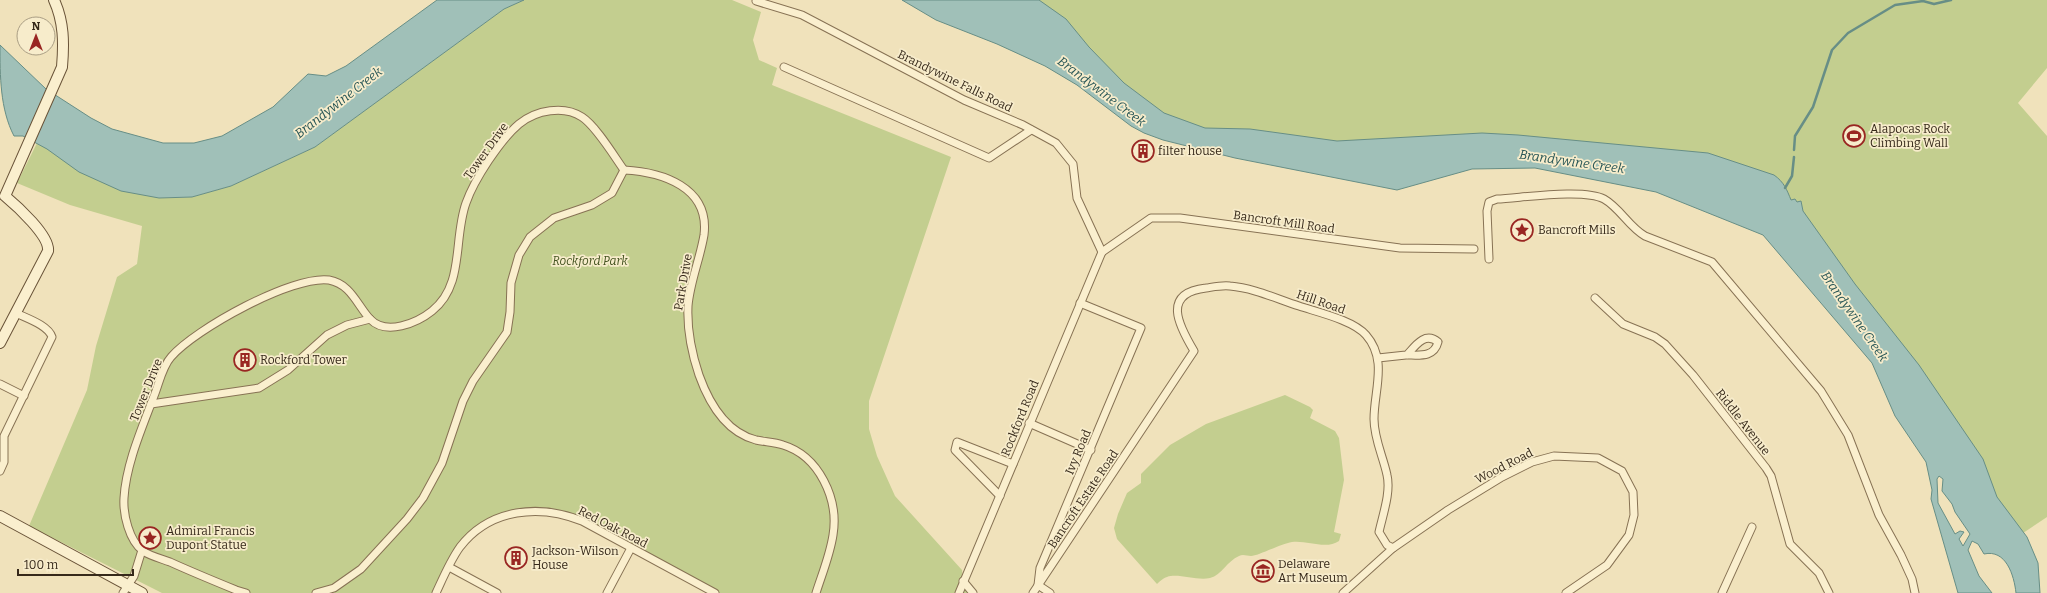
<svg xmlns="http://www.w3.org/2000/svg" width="2047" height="593" font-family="Bitter,serif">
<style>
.green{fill:#c3ce8f}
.water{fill:#a0c0b8;stroke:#678e86;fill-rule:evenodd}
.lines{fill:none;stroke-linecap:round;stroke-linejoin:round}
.stream{stroke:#678e86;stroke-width:2.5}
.street-casing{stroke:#877254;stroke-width:9}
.secondary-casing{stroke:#695338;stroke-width:12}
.street{stroke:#faefce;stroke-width:7}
.secondary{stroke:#faefce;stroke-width:10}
.labels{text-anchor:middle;stroke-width:3.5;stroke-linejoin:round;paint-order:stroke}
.street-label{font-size:12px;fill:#36291a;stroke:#f7eccb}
.poi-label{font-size:12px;fill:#36291a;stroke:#f7eccb;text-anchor:start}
.park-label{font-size:12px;font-style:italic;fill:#445320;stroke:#f7eccb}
.water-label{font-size:13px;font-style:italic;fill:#285656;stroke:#f7eccb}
</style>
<rect width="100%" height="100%" fill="#f0e2bb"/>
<g class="green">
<polygon points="524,0 732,0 761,12 753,40 759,60 777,68 772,85 951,157 869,401 869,429 877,456 895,496 962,570 963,581 973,593 715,593 582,521 540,510 490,522 466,540 436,593 162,593 29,526 87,390 96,346 117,277 137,264 142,226 70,205 17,183 37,143 159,198 192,197 231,186 315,147 504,9"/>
<polygon points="944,0 2047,0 2047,68 2018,103 2047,136 2047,517 2005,545 1777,205 1668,174 1175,137"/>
<path d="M1285,395L1310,407L1313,410L1310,418L1335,431L1339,438L1344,480L1334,532L1341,534L1339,541C1326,550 1307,540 1292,542C1280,544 1258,556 1251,556C1247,556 1243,554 1239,556C1227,561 1222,575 1210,578C1197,581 1178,573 1167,577C1163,578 1159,582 1157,584L1117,539L1114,528L1118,514L1127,493L1141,483V474L1170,445L1206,424Z"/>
</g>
<g class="water">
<path d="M437,0H524L504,9L315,147L231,186L192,197L159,198L121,191L79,172L47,149L23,136H14C0,109 0,76 0,45L46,89L91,118L112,129L163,143H194L222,136L273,107L308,74L326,76L346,66Z"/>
<path d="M902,0H1039L1066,19L1089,47L1124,83L1164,113L1205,128L1250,129L1337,141L1482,133L1518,135L1708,153L1774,175C1784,182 1787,190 1791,200L1795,199L1797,202L1801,201L1803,211L1855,284L1919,365L1983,459L1997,497L2027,537L2038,563L2040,593H2016C2014,575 2006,549 1984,554L1978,544L1972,541L1968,550L1979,576L1992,593H1958L1931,499L1932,490L1926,462L1895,416L1872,363L1763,235L1656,192L1535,168L1472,169L1397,190L1235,158L1163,140L1144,133L1131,126L1077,85L1045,66L997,44L936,20ZM1939,476L1943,479L1942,491L1952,504L1955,512L1970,534L1963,546L1959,539L1964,532L1960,531L1955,534L1938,503L1937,479Z"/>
</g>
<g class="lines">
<g class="stream">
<polyline points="1794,150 1795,136 1813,107 1832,50 1848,33 1895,5 1923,1 1934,4 1951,0"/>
<polyline points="1785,188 1792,176 1794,157"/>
</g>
<g class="street-casing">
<g id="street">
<polyline points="756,1 802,15 964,100 1023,125 1056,143 1073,164 1077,198 1102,252"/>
<polyline points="784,67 989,158 1031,130"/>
<path d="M624,170C662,172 710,187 704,235C700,259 690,282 688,306C687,328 692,354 699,375C709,403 725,432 756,440C765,442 774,442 783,445C819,456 839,499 833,535C830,555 822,574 816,593"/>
<polyline points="1102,252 1151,218 1180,218 1400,248 1474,249"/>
<path d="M1489,259L1487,211L1489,202L1497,199C1521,198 1584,188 1604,199C1620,208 1629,227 1645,236L1712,262L1821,391L1848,435L1879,515L1901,555L1912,579L1915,593"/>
<polyline points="1595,298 1623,324 1655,337 1665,344 1693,375 1766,468 1771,476 1790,544 1819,573 1829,593"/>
<path d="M1378,358C1388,357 1397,356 1406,355C1419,355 1434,358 1438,342C1425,331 1415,346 1407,355"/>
<polyline points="0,384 24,396"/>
<polyline points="151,404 259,388 288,370 327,335 347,325 370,319"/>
<polyline points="1029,423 1091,450"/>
<path d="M0,471L4,462V436L52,337C48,325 26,318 16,313"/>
<polyline points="1000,496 955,450 957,442 1013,464"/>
<polyline points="449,567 497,593"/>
<polyline points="963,581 973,593"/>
<polyline points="123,593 134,576 142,550"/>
<path d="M246,593L236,590C214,581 192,572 170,562C162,559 150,556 143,551C129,541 123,514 124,498C126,464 142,428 154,396C159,384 162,367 171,357C195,329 293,275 329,280C351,284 357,305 370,319C386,336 417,323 432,311C465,285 453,239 466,203C474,180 500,140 519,124C536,110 564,105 582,117C596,126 614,156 624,170"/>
<polyline points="316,593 334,588 361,569 407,519 423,498 442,463 463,401 473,381 507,332 510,312 511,283 519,255 530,237 554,218 592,205 612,193 624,170"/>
<path d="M436,593C443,578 450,561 460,547C490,508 540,504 582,521L715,593"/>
<polyline points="607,593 631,548"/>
<polyline points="959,593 1102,252"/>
<path d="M1033,593L1194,351C1179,326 1161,293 1206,288C1213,287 1222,285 1230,286C1254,288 1277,299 1299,306C1317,312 1353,320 1366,335C1388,360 1374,390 1374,419C1374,439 1383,456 1387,475C1391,492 1383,514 1379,532L1387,545L1393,548"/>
<polyline points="1050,593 1038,585 1040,568 1141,328 1080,303"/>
<polyline points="1343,593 1393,548 1448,510 1502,477 1532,462 1554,456 1598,458 1622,471 1633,492 1634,515 1629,535 1607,565 1566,593"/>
<polyline points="1722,593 1752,527"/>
</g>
</g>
<g class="secondary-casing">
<g id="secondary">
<path d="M0,343L48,251C50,236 17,206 5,196L62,67C64,43 64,22 54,0"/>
<polyline points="0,516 142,593"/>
</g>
</g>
<use href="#street" class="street"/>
<use href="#secondary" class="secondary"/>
</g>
<defs>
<g id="stadium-ring" transform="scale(1.15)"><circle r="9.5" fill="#f7eccb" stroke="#992622" stroke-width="1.5"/><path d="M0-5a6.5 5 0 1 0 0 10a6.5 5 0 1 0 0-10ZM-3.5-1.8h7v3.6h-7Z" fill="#992622"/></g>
<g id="building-ring" transform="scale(1.15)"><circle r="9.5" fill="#f7eccb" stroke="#992622" stroke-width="1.5"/><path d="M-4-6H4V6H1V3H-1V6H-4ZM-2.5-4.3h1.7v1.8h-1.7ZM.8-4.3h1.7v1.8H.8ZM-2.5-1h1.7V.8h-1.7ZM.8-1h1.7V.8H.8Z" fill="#992622"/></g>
<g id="sight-ring" transform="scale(1.15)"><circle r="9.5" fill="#f7eccb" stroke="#992622" stroke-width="1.5"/><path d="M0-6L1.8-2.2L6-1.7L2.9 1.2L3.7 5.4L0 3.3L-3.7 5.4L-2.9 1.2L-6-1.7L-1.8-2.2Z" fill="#992622"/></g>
<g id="museum-ring" transform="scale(1.15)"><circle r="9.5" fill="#f7eccb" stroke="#992622" stroke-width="1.5"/><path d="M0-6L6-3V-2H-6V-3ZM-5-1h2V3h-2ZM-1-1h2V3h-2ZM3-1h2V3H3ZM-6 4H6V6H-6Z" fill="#992622"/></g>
</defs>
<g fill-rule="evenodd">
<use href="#stadium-ring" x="1854" y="136"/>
<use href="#building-ring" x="1143" y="151"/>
<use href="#sight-ring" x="1522" y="230"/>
<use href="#building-ring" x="245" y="360"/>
<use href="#sight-ring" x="150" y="538"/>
<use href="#building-ring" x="516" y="558"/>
<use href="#museum-ring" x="1263" y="571"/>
</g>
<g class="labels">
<g class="street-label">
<text transform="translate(955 81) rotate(26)" y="4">Brandywine Falls Road</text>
<text transform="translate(486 151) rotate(-54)" y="4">Tower Drive</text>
<text transform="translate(1284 222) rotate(8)" y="4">Bancroft Mill Road</text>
<text transform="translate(683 282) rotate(-80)" y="4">Park Drive</text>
<text transform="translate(1321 302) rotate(19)" y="4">Hill Road</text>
<text transform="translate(146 390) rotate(-68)" y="4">Tower Drive</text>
<text transform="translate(1020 418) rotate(-68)" y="4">Rockford Road</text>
<text transform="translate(1743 422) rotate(52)" y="4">Riddle Avenue</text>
<text transform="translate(1078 452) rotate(-67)" y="4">Ivy Road</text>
<text transform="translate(1504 466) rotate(-27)" y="4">Wood Road</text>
<text transform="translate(1083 499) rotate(-56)" y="4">Bancroft Estate Road</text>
<text transform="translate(613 527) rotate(27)" y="4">Red Oak Road</text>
</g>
<g class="poi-label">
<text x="1870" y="133">Alapocas Rock<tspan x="1870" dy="14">Climbing Wall</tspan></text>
<text x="1158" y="155">filter house</text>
<text x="1538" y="234">Bancroft Mills</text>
<text x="260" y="364">Rockford Tower</text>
<text x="166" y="535">Admiral Francis<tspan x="166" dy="14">Dupont Statue</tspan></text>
<text x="532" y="555">Jackson-Wilson<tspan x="532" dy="14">House</tspan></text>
<text x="1278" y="568">Delaware<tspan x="1278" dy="14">Art Museum</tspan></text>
</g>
<g class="park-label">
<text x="590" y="265">Rockford Park</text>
</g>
<g class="water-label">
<text transform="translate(1102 91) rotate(37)" y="5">Brandywine Creek</text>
<text transform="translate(338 102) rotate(-38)" y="5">Brandywine Creek</text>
<text transform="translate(1572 161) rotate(8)" y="5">Brandywine Creek</text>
<text transform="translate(1855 316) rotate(55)" y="5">Brandywine Creek</text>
</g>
</g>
<g transform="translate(36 36)"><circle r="19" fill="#f7eccb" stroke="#aa9e84"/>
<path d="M0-3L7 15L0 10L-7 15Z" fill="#992622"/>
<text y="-6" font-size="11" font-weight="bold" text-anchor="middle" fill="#36291a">N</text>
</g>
<path d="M18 569v6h115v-6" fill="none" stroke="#36291a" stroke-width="2"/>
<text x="24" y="569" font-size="12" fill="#36291a" stroke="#f7eccb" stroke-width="3" paint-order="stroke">100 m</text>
</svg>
